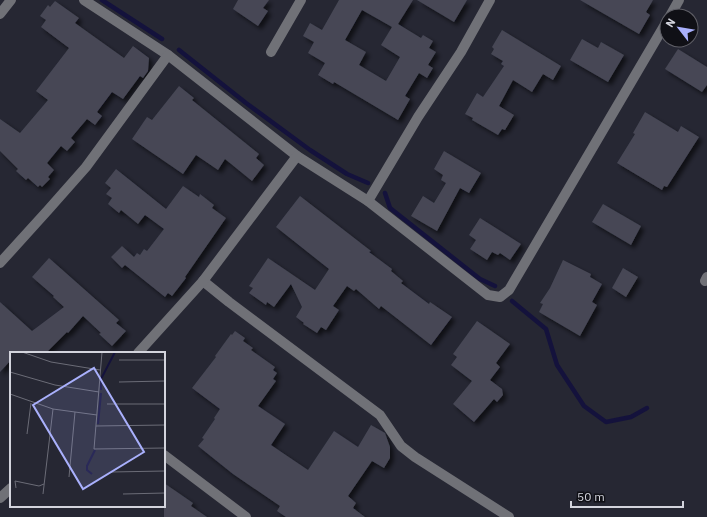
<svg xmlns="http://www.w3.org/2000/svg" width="707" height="517" font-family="'IBM Plex Sans',sans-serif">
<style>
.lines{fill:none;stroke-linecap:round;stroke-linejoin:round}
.stream{stroke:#14123c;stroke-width:4.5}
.building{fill:#464755;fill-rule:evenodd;filter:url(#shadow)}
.minor{stroke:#707177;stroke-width:10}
.inset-river{fill:none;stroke:#14123c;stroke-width:2}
.inset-road{fill:none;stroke:#6b6c77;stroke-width:1}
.view{fill:#a9b0fc;fill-opacity:0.15;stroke:#a9b0fc;stroke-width:2}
.inset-edge{fill:none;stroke:#d3d4dd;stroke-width:2}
</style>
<defs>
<filter id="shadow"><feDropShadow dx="3.5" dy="3.5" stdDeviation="2" flood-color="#0009"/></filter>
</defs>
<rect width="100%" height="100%" fill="#262733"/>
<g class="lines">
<g class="stream">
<polyline points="102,0 162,39"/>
<polyline points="179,50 246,103 310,150 347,174 368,183"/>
<polyline points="385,193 390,208 480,279 495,286"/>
<polyline points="512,301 546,329 557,365 584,406 606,422 631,417 647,408"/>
</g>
</g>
<g class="building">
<polygon points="238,0 269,0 263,8 268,11 258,26 233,9"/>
<path d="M339,0H413L398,24L421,38L423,35L433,41L429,48L436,52L428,65L433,68L427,78L419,73L405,96L410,99L398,120L334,82L333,84L318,75L325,63L308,53L314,42L303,36L310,23L322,30ZM362,10L392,27L381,45L400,57L386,81L359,65L366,52L345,40Z"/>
<polygon points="417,0 467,0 454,22"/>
<polygon points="580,0 653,0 646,12 650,15 639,34"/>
<polygon points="55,1 79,18 75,23 124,58 133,46 149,58 148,71 143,78 140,76 123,99 112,92 97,112 102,116 95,125 87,119 71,138 75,142 67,151 61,146 47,163 54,170 48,177 50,179 42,187 40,185 38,187 28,178 26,180 16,171 18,169 0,151 0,119 20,133 48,100 36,91 69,48 41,27 46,20 40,16 48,5 50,7"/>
<polygon points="502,30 561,66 553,80 543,74 532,92 513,80 499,106 514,115 505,130 502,129 498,135 472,120 473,118 465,114 477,93 483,97 504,66 501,64 503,61 491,54 494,49 492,47"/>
<polygon points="582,39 598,48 601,42 624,55 608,82 570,60"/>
<polygon points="678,49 707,67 707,85 702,92 665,69"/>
<polygon points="179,86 194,98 192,100 259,154 256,158 264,165 252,181 225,159 218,170 196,155 183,174 132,139 147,117 152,120"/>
<polygon points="645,112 678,132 681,126 699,137 667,187 664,186 662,190 617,163 635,134 633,133"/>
<polygon points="444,151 481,173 469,193 460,188 437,231 411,216 423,196 434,203 446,183 441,180 443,175 434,169"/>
<polygon points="116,169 166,209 183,186 199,197 200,194 214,205 212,208 226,218 185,277 186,278 172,296 168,293 165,297 125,265 122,268 111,257 122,246 134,257 137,253 140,255 144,249 147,251 164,229 145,215 138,224 121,210 119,213 108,204 112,198 106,194 111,188 105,183"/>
<polygon points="300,196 371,251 369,252 392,269 391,271 403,281 401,283 429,304 430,302 452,317 431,345 381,306 379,309 356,289 354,291 347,286 333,306 339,310 326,330 321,327 317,333 303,324 304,323 296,317 302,307 291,284 274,307 267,302 266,305 249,293 253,288 249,286 268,258 315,290 329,269 276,227"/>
<polygon points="603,204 641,226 631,245 592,222"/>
<polygon points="480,218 521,244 510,260 500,253 498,255 492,252 487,260 470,249 476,240 469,235"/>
<polygon points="49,258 119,320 116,323 126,331 112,346 99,334 101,333 83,316 68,333 67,332 46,353 11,353 11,360 0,372 0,302 32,331 64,307 53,297 54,296 32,277"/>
<polygon points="563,260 591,274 590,277 602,284 592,302 597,305 580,336 539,312 543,304 540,303 550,288"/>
<polygon points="623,268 638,277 626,297 612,288"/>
<polygon points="477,321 510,344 496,363 500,367 490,380 502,389 503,395 497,402 494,399 474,422 453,404 472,381 451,365 457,357 453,354"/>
<polygon points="235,331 245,338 243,341 253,348 251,350 275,367 273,370 277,373 273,379 276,381 258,406 285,424 271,445 308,470 334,431 358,447 371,425 385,433 390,447 390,458 384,468 372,461 348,496 356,503 353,508 365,517 286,517 277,511 280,506 233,474 198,446 204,439 202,438 215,419 214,418 220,409 192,388 216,357 215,356 231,334 232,335"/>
<polygon points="164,483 193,503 191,506 207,517 164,517"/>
</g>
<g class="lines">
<g class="minor">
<polyline points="84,0 168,55 297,156 368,201 488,295 500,297 509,290 667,21"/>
<polyline points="0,14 11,0"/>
<polyline points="670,16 679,0"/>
<polyline points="271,52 301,0"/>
<polyline points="368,201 418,117 461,52 490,0"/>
<polyline points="0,263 48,210 86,167 168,55"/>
<polyline points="203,281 229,302 380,415 401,446 415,457 509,517"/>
<polyline points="705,281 707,277"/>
<polyline points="138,353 203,281 297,156"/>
<polyline points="164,455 246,517"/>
<polyline points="0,498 11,488"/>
</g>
</g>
<g transform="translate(10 352)">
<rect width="155" height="155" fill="#262733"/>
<path class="inset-river" d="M91,38V27L105,0M88,72L91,41M82,122L77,118V114L85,98"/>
<path class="inset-road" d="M12,0L41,10L90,18M92,0L84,97L155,96M109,8H155M0,20L45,33L89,40M109,30L155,29M0,42L43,57L87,63M97,52H155M86,74L155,73M17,82L21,51M101,120L155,119M59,125L65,60M6,136L5,129L29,134L34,132M33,142L43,57M113,142L155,141"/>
<path class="view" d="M84,16L134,100L73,137L23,53Z"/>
<rect width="155" height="155" class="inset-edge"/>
</g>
<g transform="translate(679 28) rotate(301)"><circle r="19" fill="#101016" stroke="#5e5e66"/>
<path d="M0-3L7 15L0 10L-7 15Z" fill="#a9b0fc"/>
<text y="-6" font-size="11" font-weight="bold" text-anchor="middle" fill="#d3d4dd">N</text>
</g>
<path d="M571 501v6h112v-6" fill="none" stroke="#d3d4dd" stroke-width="2"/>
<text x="577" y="501" font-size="12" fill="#d3d4dd" stroke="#101016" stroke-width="3" paint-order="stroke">50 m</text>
</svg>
